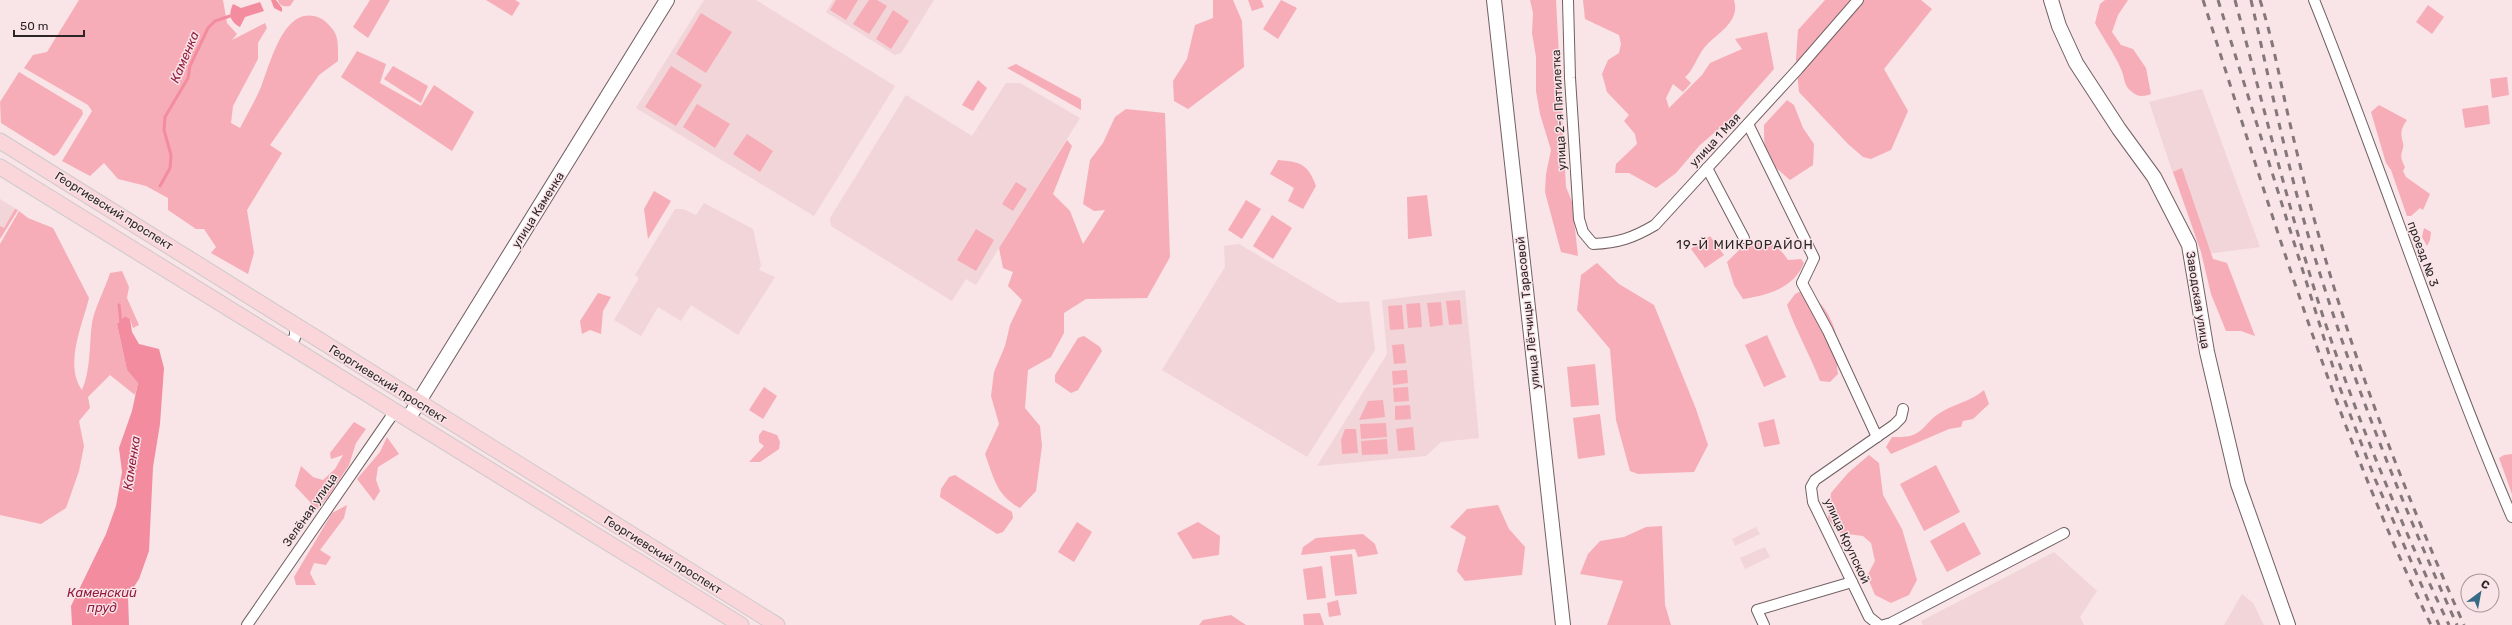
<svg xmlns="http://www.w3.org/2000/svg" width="2512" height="625" font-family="Rubik,sans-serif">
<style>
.built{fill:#f2d5d8}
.green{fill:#f6adb7}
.water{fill:#f38c9e}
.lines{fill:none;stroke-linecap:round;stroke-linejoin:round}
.stream{stroke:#f38c9e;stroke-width:3}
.street-casing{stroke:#716062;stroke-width:12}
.secondary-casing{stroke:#716062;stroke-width:16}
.primary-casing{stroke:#cccbcb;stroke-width:17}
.street{stroke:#fff;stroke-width:10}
.secondary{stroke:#fff;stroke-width:14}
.primary{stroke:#fad5da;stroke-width:15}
.rail{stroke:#847779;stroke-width:3;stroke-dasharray:7 7;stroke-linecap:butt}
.labels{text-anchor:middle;stroke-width:3;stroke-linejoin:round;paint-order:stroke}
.street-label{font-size:12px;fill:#2c2526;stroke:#f9e4e7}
.water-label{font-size:13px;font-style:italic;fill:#931b3f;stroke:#f9e4e7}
.neighbourhood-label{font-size:13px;letter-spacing:1px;fill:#2c2526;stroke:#f9e4e7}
</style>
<rect width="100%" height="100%" fill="#f9e4e7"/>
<g class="built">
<polygon points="704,0 756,0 895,86 814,216 636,108"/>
<polygon points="833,0 934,0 901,53 895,55 826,12"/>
<polygon points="1006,83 1020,83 1080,118 976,285 966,279 952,301 831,226 830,218 906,95 972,136"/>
<polygon points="2202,89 2260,247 2207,254 2171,168 2149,102"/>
<polygon points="0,199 18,210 0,239"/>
<polygon points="704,203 753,229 761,265 759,270 775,277 738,335 691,305 681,321 658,307 641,336 614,320 639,278 635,275 675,209 683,209 696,215"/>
<polygon points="1239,244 1339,303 1369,301 1375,350 1307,457 1162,370 1225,267 1224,246"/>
<polygon points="1465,290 1479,438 1441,442 1426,456 1317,466 1387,354 1382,300"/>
<polygon points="1756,527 1760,534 1735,546 1732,539"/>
<polygon points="1765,547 1770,557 1745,569 1740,558"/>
<polygon points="2054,552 2097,591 2080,617 2084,625 1923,625 1921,621"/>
<polygon points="2242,594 2253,603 2264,625 2224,625"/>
</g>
<g class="green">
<path d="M79,0H223L227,23L237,34L232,40L265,23L267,28L258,43V59L233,106L231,123L240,128C247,115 255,101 261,87C270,66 284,0 322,19C340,33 338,40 338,61L319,75L270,145L282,153L247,210L254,253L248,274L211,253L216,247L204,229H196L168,210V198L146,186L118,179L104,163L90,176L62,161L92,111L88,105L24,68L33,55L47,52Z"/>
<path d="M278,0H294L290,6C284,7 279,6 278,0Z"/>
<polygon points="370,0 390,0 368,38 353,27"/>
<polygon points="486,0 515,0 520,3 512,16"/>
<polygon points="836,0 858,0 846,20 830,10"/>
<polygon points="869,0 877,0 887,6 869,34 853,24"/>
<polygon points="1213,0 1233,0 1242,21 1244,67 1188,109 1174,101 1173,81 1187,59 1195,25 1213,18"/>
<polygon points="1248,0 1261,0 1264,7 1252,11"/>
<polygon points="1281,0 1297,8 1278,39 1263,29"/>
<polygon points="1530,0 1556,0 1566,187 1572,202 1578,256 1561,252 1545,192 1546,174 1551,150 1540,114 1536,91 1536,57 1532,33 1533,13"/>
<path d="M1583,0H1734C1741,23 1715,34 1704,48C1697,57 1693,71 1685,77L1691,83L1683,92L1673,84L1666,98L1669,108L1702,75L1710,63L1742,49L1735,39L1767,32L1774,69L1728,121L1700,145L1676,173L1656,188L1629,173H1615L1616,164L1637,144L1635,134L1624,121L1629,115L1607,92L1602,74L1608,60L1619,53L1621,44L1619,35L1585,19Z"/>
<polygon points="1825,0 1921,0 1932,9 1884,69 1908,111 1891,150 1871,159 1863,157 1848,144 1799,92 1796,59 1798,30"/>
<path d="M2105,0H2128L2118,15L2112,32L2121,45L2133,49L2146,68L2151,94C2143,97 2137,97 2131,91C2123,85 2125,77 2121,69C2114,53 2103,38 2095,23L2100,4Z"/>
<polygon points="2428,5 2444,17 2432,34 2416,22"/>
<polygon points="893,10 909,21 891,49 876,39"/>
<polygon points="701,13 732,32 706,73 676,54"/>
<polygon points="357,51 386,64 380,83 421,106 434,85 474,112 452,151 341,77"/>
<polygon points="1016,64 1081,99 1081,110 1007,68"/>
<polygon points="393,66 428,86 421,103 384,79"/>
<polygon points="671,66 702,85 676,126 645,107"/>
<polygon points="19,72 82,110 83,114 58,153 54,156 1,123 0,102"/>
<polygon points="2507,77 2509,95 2492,98 2490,79"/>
<polygon points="978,80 987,88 973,111 962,105"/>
<path d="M1787,100L1794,105L1803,128L1814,144L1813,165L1790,180C1765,159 1764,157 1764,125Z"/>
<polygon points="697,104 730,124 715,148 683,127"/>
<path d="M2379,105L2407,120C2401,129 2400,132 2403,143C2405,151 2397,152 2405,167L2403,171L2406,177L2430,194L2423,210L2420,208L2411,216H2407L2391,170L2386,163L2371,112Z"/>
<polygon points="2488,105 2490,124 2465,128 2462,109"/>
<path d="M1126,109L1165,113L1170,257L1147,298L1086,299L1064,313V333L1051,357L1028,370L1025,408L1040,426L1042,446L1036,491L1020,508C996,495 994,478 985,454L999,424L991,396L994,372L1005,346L1010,325L1022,300L1008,286L1013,272L1003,268L999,248L1067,140L1072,146L1053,194L1070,211L1083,244L1105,210L1094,211L1083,204L1090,160L1103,143L1115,117Z"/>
<polygon points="747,134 773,151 760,172 733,154"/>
<path d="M1278,160C1301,162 1308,164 1316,186L1303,209L1288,201L1294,188L1270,174Z"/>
<polygon points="2182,168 2213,259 2227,263 2255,336 2241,331 2226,331 2211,294 2201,252 2173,172"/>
<polygon points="1016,182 1027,189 1013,211 1002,204"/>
<polygon points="654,191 671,201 648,239 644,209"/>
<polygon points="1427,195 1432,236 1408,239 1407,197"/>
<polygon points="1246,200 1261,209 1242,239 1228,230"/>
<polygon points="15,209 18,210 0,239 0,226 4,228"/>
<path d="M19,211L28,218L53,228L89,298C82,326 64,365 82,390C91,369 89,345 92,323C95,306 105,290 110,273L122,271L129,287L127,298L139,325L133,328L130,319L125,316L117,324L127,370L138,383L135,395L110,375L88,397L90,408L79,421L84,446L79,471L66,508L41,524L0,515V244Z"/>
<polygon points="1272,215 1292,228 1273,259 1253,246"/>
<polygon points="2424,228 2431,232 2430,240 2427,246 2422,237"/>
<polygon points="976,229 994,240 976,271 957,260"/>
<polygon points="1710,236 1724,255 1705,268 1691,249"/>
<path d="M1748,241C1769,241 1776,242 1788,260L1801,259L1804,263C1794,288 1768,295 1743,299L1734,285L1727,262Z"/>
<polygon points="1597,263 1619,284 1654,305 1696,409 1708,445 1694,472 1638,474 1630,471 1616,420 1610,349 1577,310 1581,275"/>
<path d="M1803,290C1821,299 1834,319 1837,340C1838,351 1836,362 1838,374L1830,382L1820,381C1810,355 1796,331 1787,305L1795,294Z"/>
<polygon points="598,293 611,297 603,311 601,334 590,330 582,334 580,321"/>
<polygon points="1460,300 1462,324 1449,325 1446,301"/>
<polygon points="1441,302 1443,325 1430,327 1427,303"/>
<polygon points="1420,303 1422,327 1408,328 1406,304"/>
<polygon points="1402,305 1404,329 1390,330 1388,306"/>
<polygon points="1767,335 1786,377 1764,387 1745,345"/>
<polygon points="1084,336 1100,347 1102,351 1078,390 1071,393 1055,382 1055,375 1078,338"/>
<polygon points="1404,344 1406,363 1394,364 1392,345"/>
<polygon points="1595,364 1599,405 1571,407 1567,367"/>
<polygon points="1407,370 1408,383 1393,385 1392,371"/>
<polygon points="764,387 777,396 763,419 749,410"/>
<polygon points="1408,387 1409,401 1394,402 1393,388"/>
<path d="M1984,390L1989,404L1973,419L1963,421L1961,427L1949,429L1891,454L1886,447L1892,437C1898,437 1905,437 1910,436C1920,433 1924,427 1930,421C1945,405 1968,404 1984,390Z"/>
<polygon points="1383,400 1385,417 1359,420 1368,401"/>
<polygon points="1410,405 1411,419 1395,420 1395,406"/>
<polygon points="1600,414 1605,455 1578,459 1573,418"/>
<polygon points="1774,419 1780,444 1764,447 1758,423"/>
<polygon points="354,422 366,429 356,443 349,465 327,498 311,516 311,503 295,486 301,466 313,477 323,480 335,469 343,455 331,459 330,453"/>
<polygon points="1386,423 1387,437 1361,439 1360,424"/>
<polygon points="1413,427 1415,450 1398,451 1396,429"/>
<polygon points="1345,429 1356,429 1358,453 1342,454 1341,440"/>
<polygon points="763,430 777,435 780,442 779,449 760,462 749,462 764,446 759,442 759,435"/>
<polygon points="387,437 399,454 378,467 376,480 380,491 374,501 357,479 380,452"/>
<polygon points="1387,439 1388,454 1362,455 1361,441"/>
<polygon points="2512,454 2512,494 2499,458 2504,455"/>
<polygon points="1869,455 1879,463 1883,495 1902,529 1917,580 1909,595 1891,603 1875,595 1867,576 1875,561 1871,543 1863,536 1840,533 1828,519 1831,493 1848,473"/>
<polygon points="1936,465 1960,512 1924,531 1900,484"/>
<polygon points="955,475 1012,512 1013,518 1003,532 997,534 940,497 941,489 949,477"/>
<polygon points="347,505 344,518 320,550 331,557 326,565 314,563 310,573 316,585 296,585 294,577 332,513"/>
<polygon points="1498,505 1509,529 1525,547 1522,575 1465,581 1457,571 1466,537 1450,527 1467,509"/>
<polygon points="1077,522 1092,532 1074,562 1058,552"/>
<polygon points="1198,522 1220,536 1219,555 1193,559 1177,533"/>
<polygon points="1964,522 1981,554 1947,572 1930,541"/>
<polygon points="1662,526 1665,605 1671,625 1607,625 1623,581 1580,574 1588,554 1600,541 1624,537 1646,527"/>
<polygon points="1363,534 1375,544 1378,554 1358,557 1355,549 1301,555 1303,547 1316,538"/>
<polygon points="1352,554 1357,594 1335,596 1330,556"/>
<polygon points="1322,566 1326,598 1307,600 1303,569"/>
<polygon points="1338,600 1341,615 1329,617 1327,603"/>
<polygon points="1320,613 1324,625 1304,625 1303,614"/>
<polygon points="1231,615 1246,625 1199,625 1203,620"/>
</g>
<g class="water">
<polygon points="271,0 276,0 282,8 282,12 274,8"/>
<path d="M260,2L264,11L245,17L240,27C230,21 228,15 233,4L241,8Z"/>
<polygon points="125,316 130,319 132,332 139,344 159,349 164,368 160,424 153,467 149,551 139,579 128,596 129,625 72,625 71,606 106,534 116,506 122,472 119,448 132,411 138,383 127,370 117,324"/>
</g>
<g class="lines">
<g class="stream">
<polyline points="160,186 170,168 171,155 164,130 165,117 188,78 190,66 208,28 215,21 230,16"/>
<polyline points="119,305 121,323"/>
</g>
<g class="street-casing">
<g id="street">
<path d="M1568,0L1570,78L1579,219L1583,232L1593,244C1618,243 1633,238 1655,225L1798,69L1858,0"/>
<path d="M2314,0C2383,171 2439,347 2512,517"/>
<polyline points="1748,124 1814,258 1802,283 1828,331 1877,437"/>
<polyline points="1707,168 1744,238"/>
<polyline points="284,342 288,342 295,338 295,326"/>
<polyline points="247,625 395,411"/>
<polyline points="1764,625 1757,610 1852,582"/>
<polyline points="1879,625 1869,617 1813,502 1811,487 1815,480 1894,425 1901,418 1903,409"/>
<polyline points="1884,625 1891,623 2064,533"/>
</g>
</g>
<g class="secondary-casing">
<g id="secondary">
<polyline points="1494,0 1563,625"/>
<polyline points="2051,0 2059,26 2076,63 2119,129 2154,177 2189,245 2207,352 2238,484 2288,625"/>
<polyline points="408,419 667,0"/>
</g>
</g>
<g class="primary-casing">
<g id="primary">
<polyline points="0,141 777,625"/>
<polyline points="0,167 741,625"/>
</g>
</g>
<use href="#street" class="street"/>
<use href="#secondary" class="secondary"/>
<use href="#primary" class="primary"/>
<g class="rail">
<path d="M2203,0C2271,211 2334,424 2431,625"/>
<polyline points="2218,0 2338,383 2375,479 2439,625"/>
<path d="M2235,0C2262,101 2287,202 2318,301C2354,412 2399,520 2449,625"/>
<path d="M2251,0C2270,83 2287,166 2312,248C2351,377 2401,502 2457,625"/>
<path d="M2260,0C2274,43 2281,87 2292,132C2301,170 2311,209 2322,247C2359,377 2409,502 2464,625"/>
</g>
</g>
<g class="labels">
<g class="street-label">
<text transform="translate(1559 110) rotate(-93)" y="4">улица 2-я Пятилетка</text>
<text transform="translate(1715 140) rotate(-47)" y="4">улица 1 Мая</text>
<text transform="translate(538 210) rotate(-58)" y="4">улица Каменка</text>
<text transform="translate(114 211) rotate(32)" y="4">Георгиевский проспект</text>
<text transform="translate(2423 254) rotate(70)" y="4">проезд № 3</text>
<text transform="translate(2198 300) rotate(81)" y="4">Заводская улица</text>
<text transform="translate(1528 313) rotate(-96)" y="4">улица Лётчицы Тарасовой</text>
<text transform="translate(388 384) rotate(32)" y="4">Георгиевский проспект</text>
<text transform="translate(310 510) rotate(-55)" y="4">Зелёная улица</text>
<text transform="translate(1847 541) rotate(65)" y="4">улица Крупской</text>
<text transform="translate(663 555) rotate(32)" y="4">Георгиевский проспект</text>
</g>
<g class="water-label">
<text transform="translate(184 57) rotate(-67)" y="5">Каменка</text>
<text transform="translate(131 463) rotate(-81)" y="5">Каменка</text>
<text x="102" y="597">Каменский<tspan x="102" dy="15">пруд</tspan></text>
</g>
<g class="neighbourhood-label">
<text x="1745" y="249">19-Й МИКРОРАЙОН</text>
</g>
</g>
<g transform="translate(2480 593) rotate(32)"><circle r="19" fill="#f9e4e7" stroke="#a7989a"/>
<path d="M0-3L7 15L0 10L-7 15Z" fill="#376b88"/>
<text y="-6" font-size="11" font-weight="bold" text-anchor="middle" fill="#2c2526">С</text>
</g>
<path d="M14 30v6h70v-6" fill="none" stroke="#2c2526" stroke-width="2"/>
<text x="20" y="30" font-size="12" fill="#2c2526" stroke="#f9e4e7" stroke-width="3" paint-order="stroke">50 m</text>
</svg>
